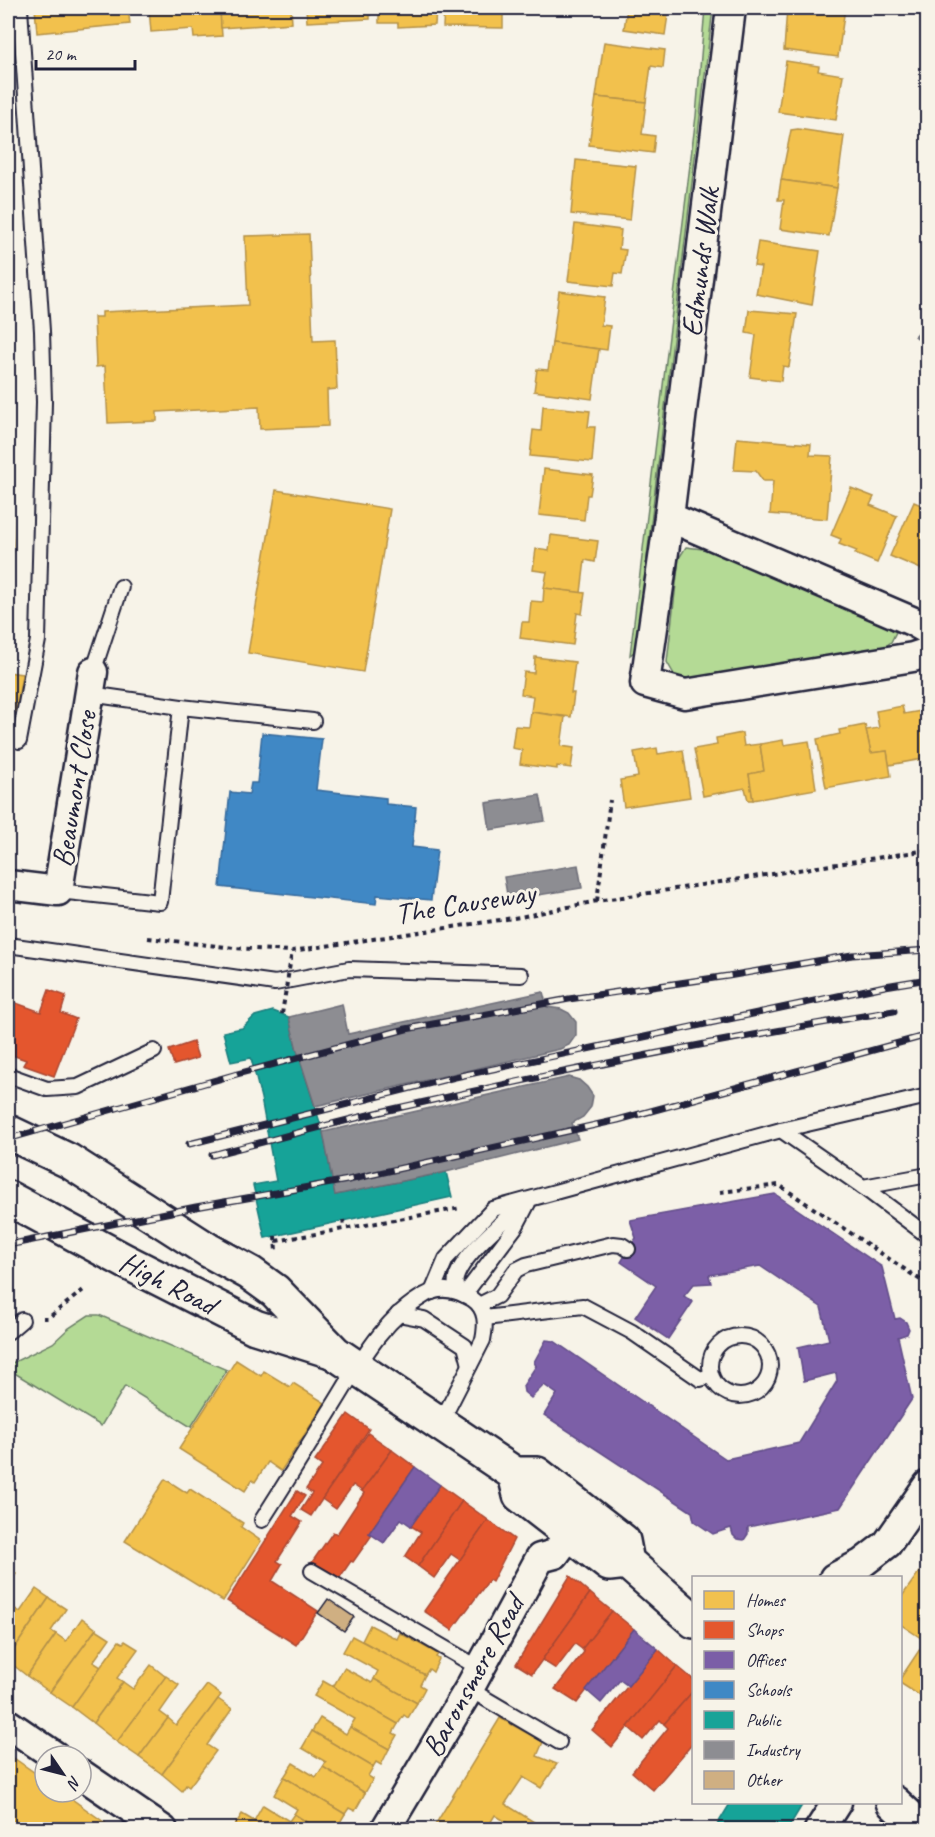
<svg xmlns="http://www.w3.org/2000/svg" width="935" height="1837" font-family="Caveat,sans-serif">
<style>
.green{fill:#b4da95;stroke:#6b7e68;stroke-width:1.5}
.homes{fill:#f2c14e;stroke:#b49148;stroke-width:1.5}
.shops{fill:#e4572e;stroke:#aa4732;stroke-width:1.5}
.offices{fill:#7b5ea7;stroke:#604c87;stroke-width:1.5}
.schools{fill:#3f88c5;stroke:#36699c;stroke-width:1.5}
.public{fill:#17a398;stroke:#1a7c7c;stroke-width:1.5}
.industry{fill:#8d8d92;stroke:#6d6d78;stroke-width:1.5}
.building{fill:#cfaf82;stroke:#22223b;stroke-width:1.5}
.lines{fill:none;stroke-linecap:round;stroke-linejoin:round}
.lane-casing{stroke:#22223b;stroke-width:18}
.street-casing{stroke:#22223b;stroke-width:33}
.primary-casing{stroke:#22223b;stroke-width:38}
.path{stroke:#22223b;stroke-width:4;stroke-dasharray:4.5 4.5;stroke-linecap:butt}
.lane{stroke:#f7f3e8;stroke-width:14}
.street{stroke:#f7f3e8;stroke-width:28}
.primary{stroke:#f7f3e8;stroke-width:33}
.rail-casing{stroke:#22223b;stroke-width:7}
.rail{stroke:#f7f3e8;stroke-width:4.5;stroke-dasharray:14;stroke-linecap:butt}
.path-bridge{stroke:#22223b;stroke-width:4;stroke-dasharray:4.5 4.5;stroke-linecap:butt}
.labels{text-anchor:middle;stroke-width:6;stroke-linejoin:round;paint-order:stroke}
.street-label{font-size:30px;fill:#22223b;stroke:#f7f3e8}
</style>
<rect width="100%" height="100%" fill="#f7f3e8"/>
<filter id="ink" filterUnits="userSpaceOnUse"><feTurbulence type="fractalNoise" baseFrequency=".0167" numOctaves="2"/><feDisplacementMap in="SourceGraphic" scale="12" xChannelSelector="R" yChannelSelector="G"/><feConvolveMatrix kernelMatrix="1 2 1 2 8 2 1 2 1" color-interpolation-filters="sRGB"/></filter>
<g filter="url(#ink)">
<g class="green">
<polygon points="705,8 713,8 637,640 635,651 630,655 696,116"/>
<polygon points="686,547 711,550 875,620 896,632 891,642 881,650 688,682 675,676 667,662 679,558"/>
<polygon points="89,1315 99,1315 227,1370 191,1427 125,1386 101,1426 8,1369 8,1365 53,1343 69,1328"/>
</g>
<g class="homes">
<polygon points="35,8 128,8 130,24 37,33"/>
<polygon points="149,8 220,8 222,36 194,38 193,29 151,32"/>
<polygon points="220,8 291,8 292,23 221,28"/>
<polygon points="306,8 370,8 370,19 307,22"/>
<polygon points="379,8 436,8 435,25 398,27 398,23 379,23"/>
<polygon points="444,8 503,8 503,28 443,27"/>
<polygon points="627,8 669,8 665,35 624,29"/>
<polygon points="787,8 845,8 838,57 784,50"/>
<polygon points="604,42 665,50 663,68 651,66 646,102 596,97"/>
<polygon points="786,61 819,66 818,71 843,75 836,120 778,112"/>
<polygon points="8,88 11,139 8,139"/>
<polygon points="596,97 646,102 642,134 655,136 653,153 589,145"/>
<polygon points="798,129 844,136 837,188 781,180 791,130"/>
<polygon points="576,160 636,166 630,220 571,214"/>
<polygon points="781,180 837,188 829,236 780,229 784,200 778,200"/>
<polygon points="575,224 621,230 619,249 626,250 622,274 615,273 613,286 568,281"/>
<polygon points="309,234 313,341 335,340 337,389 327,390 328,426 260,429 259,407 157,412 157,421 108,423 105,366 96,367 94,317 102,317 102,312 248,305 245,236"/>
<polygon points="758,242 820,251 812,305 756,294 761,267 754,266"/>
<polygon points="8,258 11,316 8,317"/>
<polygon points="559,291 605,297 601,325 610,326 607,350 552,343"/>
<polygon points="749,310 797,314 789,367 783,366 781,381 750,377 756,335 746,333"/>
<polygon points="552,343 599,349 592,399 534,391 537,369 548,370"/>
<polygon points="543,406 590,411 588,427 595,427 592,462 530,456 533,430 541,431"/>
<polygon points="737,438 811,444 810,455 832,456 827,519 770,514 773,481 763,481 756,471 734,470"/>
<polygon points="544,469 593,475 590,495 587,495 584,520 539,515"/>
<polygon points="8,483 10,483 13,552 8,552"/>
<polygon points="851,488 874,497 870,505 897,516 877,563 855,554 857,551 839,544 841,539 831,535"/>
<polygon points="276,490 390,509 363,672 248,653"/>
<polygon points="914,502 928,508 928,572 890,556"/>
<polygon points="551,535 598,541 595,562 585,560 581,593 544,588 547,572 533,570 536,549 549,551"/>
<polygon points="544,588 585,593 582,614 577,613 573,645 520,638 522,622 529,622 531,601 543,602"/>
<polygon points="535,657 575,662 571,693 574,693 571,717 531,712 533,696 521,694 524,672 534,673"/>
<polygon points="8,672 22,674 8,764"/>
<polygon points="902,706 904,714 927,710 928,758 889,765 887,751 871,753 866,730 879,728 876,711"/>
<polygon points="531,712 565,717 561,746 574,748 571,768 557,766 557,769 520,764 522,750 512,748 515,726 529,727"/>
<polygon points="865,725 871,753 887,751 891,776 826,788 817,739 840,734 839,730"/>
<polygon points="742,733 744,746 760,744 764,771 749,774 753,800 748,800 745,788 703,796 694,749 717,745 716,738"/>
<polygon points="783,740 784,745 809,741 816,789 753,800 749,774 764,771 760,744"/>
<polygon points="657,748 658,754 683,750 690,797 624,807 620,780 638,777 634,752"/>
<polygon points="236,1360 261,1376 264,1371 290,1387 293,1383 325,1403 281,1471 268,1462 255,1482 252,1480 245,1491 179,1449"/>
<polygon points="165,1479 187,1493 190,1489 243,1523 241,1527 261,1541 223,1601 125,1541"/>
<polygon points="928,1566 928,1628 921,1638 900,1624 900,1599 919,1572 922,1574"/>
<polygon points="8,1567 16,1574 8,1586"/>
<polygon points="36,1589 49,1598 8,1658 8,1607 9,1605 20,1612"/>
<polygon points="49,1598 66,1609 51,1631 56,1634 27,1676 8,1661 8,1658"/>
<polygon points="82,1618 96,1629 50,1692 27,1676 56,1634 66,1641"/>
<polygon points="370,1625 397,1639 400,1633 438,1654 436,1657 439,1659 433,1672 429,1669 425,1675 362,1641"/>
<polygon points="96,1629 110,1638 93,1662 101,1667 72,1707 50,1692"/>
<polygon points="352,1636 425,1675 420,1685 425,1688 417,1703 374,1679 378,1671 343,1652"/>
<polygon points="119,1641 123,1643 125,1641 138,1649 117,1678 123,1682 93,1723 72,1707"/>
<polygon points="924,1643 928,1645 928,1701 900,1683 900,1679"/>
<polygon points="151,1665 166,1677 117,1742 93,1723 123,1682 133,1689"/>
<polygon points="344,1668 372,1683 374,1679 417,1703 408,1718 404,1715 398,1724 333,1687"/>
<polygon points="166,1676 179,1685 160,1712 168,1718 139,1757 117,1742"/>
<polygon points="323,1681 398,1724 393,1733 397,1735 389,1749 350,1727 355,1719 314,1696"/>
<polygon points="207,1685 221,1695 162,1774 139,1757 168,1718 176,1725"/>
<polygon points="218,1699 232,1709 207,1745 216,1751 189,1787 186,1785 182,1791 162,1774"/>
<polygon points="320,1718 346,1734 350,1727 389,1749 381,1765 376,1762 373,1767 312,1731"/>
<polygon points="500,1718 543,1742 537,1756 557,1764 541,1788 523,1777 505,1804 534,1822 529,1830 519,1830 495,1815 486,1830 432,1830"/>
<polygon points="312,1731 373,1767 368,1776 373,1779 365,1793 323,1767 326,1762 302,1748"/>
<polygon points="8,1754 45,1780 45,1792 62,1792 115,1830 29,1830 22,1825 18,1830 8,1830"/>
<polygon points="293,1763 316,1777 323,1767 365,1793 355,1811 349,1808 345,1814 284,1777"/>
<polygon points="284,1777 345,1814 339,1824 343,1827 341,1830 319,1830 294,1814 297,1809 274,1795"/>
<polygon points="263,1805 289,1821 294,1814 319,1830 267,1830 254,1821"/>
<polygon points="242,1814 254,1821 267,1830 232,1830"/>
</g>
<g class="shops">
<polygon points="49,990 66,996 61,1013 76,1019 54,1076 23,1065 26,1060 12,1055 10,1059 8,1058 8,1000 41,1012"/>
<polygon points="193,1042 198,1058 174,1065 169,1050"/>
<polygon points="348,1414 369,1429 311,1516 301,1510 312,1493 306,1489 322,1466 315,1461"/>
<polygon points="368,1433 392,1450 362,1491 353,1485 336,1509 322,1499"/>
<polygon points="392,1450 415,1467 369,1533 372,1535 353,1562 351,1561 336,1583 310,1565 333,1532 337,1534 364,1493 362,1491"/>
<polygon points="440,1485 462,1501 418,1566 405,1557 421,1532 411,1526"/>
<polygon points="297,1491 305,1496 292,1516 302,1522 277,1561 282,1564 272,1581 318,1611 296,1645 227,1601"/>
<polygon points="462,1501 488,1520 460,1560 451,1554 434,1578 418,1566"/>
<polygon points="488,1520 514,1539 492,1582 489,1580 452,1630 424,1611"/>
<polygon points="570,1576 590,1593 532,1674 516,1664"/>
<polygon points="590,1593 612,1611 582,1649 575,1644 556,1669 542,1660"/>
<polygon points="612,1611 634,1629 577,1703 555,1689 584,1652 582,1649"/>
<polygon points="658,1649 677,1666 612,1747 592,1730"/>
<polygon points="677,1666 694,1680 694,1690 664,1724 660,1720 643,1740 628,1727"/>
<polygon points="694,1690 694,1742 653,1790 632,1772 668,1728 664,1724"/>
</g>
<g class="offices">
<polygon points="775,1194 882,1267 895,1319 900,1318 906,1322 909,1329 907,1334 898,1337 912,1399 840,1508 748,1527 748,1534 744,1540 737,1539 733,1535 731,1528 713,1534 694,1521 692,1512 544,1415 557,1394 544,1385 531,1398 524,1392 523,1386 536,1366 534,1362 546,1340 554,1341 726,1459 799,1443 837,1381 836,1373 804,1381 798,1347 829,1340 821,1307 760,1266 709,1275 711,1283 694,1284 684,1296 693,1302 668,1339 635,1317 656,1286 621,1262 636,1238 630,1220"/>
<polygon points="415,1467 440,1485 411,1526 401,1519 384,1543 369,1533"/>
<polygon points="634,1629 658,1649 628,1686 620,1680 601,1703 586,1690"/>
</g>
<polygon class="schools" points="262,733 322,739 316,790 386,798 386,804 416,807 412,847 437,850 431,900 377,895 376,904 220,887 230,792 249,794 251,783 257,783"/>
<g class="public">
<polygon points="273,1011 289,1017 297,1050 323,1132 335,1195 446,1172 452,1197 265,1238 253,1185 276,1181 261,1098 251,1058 231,1062 223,1032 242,1028 255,1016"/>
<polygon points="731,1802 804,1802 787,1830 714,1830"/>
</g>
<g class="industry">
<polygon points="928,323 928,348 915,336"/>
<polygon points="540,795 545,821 490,830 486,803"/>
<polygon points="578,865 582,888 508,900 504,877"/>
<polygon points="543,992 547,1007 561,1009 569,1013 576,1022 576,1035 569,1045 560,1049 315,1106 297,1050 289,1017 342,1004 348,1034"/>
<polygon points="569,1077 579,1080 587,1087 593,1096 591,1107 583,1117 572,1123 578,1139 446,1172 335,1195 323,1132"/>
</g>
<polygon class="building" points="328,1599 354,1617 344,1631 318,1613"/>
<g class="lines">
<g class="lane-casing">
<g id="lane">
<polyline points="93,672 121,587"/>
<polyline points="90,694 181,707"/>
<polyline points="19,741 38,640 44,402 42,331 20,8"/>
<polyline points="58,891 160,902 181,707 313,721"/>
<polyline points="8,945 275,983 349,969 521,975"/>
<polyline points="8,1075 47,1089 78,1087 154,1051"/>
<polyline points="781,1130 928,1096"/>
<polyline points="863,1187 928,1236"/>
<polyline points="432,1292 446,1259 493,1209 781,1130 863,1187 928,1175"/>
<path d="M458,1292C456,1288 455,1283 456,1278C462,1256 506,1218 524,1203"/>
<polyline points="464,1295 516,1226 528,1203"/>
<polyline points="479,1305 497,1296 516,1270 526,1265 613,1244 622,1245 628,1249"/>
<polyline points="398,1314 424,1319 465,1346 470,1365"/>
<polyline points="485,1318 583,1306 632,1332 700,1379 711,1376"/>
<polyline points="8,1332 22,1320"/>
<circle cx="740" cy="1366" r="30"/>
<path d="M262,1520C285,1484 308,1447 330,1411C356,1370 381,1319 425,1295C440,1286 457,1290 472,1299C487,1309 486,1325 483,1340L440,1424"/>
<polyline points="312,1571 479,1668"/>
<polyline points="469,1689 559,1742"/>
</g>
</g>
<g class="street-casing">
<g id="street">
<polyline points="731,8 669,517 645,683 685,694 913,657 928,652"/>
<polyline points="669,517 914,622 928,630"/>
<polyline points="8,885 58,891 93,672"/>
<polyline points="834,1578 861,1564 887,1544 928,1485"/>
<polyline points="8,1724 55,1756"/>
<polyline points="81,1774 163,1830"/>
<polyline points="385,1830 469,1689 540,1558 555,1554 563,1543 573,1537"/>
<polyline points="819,1830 837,1802"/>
</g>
</g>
<g class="primary-casing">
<g id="primary">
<polyline points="8,1132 69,1161 208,1250 250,1273 275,1291 335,1353 515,1474 537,1474 623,1541 627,1562 694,1621"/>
<polyline points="8,1198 125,1261 255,1327 331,1351"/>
<polyline points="515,1474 520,1495 609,1564 627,1562"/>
<polyline points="893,1802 923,1830"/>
</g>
</g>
<g class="path">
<polyline points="597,901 610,800"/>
<polyline points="148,938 234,948 292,951 520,917 597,901 928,850"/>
<polyline points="720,1192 779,1185 928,1285"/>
<polyline points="343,1220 344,1227"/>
<polyline points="275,1236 276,1252"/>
<polyline points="276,1241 461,1208"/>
<polyline points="43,1318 48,1318 86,1288"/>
</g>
<use href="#lane" class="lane"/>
<use href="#street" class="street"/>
<use href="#primary" class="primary"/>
<g class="rail-casing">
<g id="rail">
<polyline points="8,1139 237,1074 406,1029 569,999 728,976 852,955 928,950"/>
<polyline points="189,1144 455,1077 885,986 928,979"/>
<path d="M212,1155C271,1140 330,1124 389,1110C556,1072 725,1038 894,1011"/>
<polyline points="8,1245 196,1207 348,1180 618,1120 928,1035"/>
</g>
</g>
<use href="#rail" class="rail"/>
<polyline class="path-bridge" points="282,1014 292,951"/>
</g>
</g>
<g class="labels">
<g class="street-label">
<text transform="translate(700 262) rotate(-83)" y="10">Edmunds Walk</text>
<text transform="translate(74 789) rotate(-81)" y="10">Beaumont Close</text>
<text transform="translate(465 903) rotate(-9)" y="10">The Causeway</text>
<text transform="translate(168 1283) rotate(27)" y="10">High Road</text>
<text transform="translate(473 1676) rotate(-61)" y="10">Baronsmere Road</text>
</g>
</g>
<rect width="935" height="1837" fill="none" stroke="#f7f3e8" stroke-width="30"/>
<rect x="15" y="15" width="905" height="1807" fill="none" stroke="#22223b" stroke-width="2" filter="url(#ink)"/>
<rect x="692" y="1576" width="210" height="228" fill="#f7f3e8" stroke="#a29fa3" stroke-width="1.5"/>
<rect x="704" y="1591" width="30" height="18" fill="#f2c14e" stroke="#a29fa3" stroke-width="1.5"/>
<text x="746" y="1606" font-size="18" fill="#22223b">Homes</text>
<rect x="704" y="1621" width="30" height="18" fill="#e4572e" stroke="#a29fa3" stroke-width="1.5"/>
<text x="746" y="1636" font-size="18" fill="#22223b">Shops</text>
<rect x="704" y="1651" width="30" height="18" fill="#7b5ea7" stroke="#a29fa3" stroke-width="1.5"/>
<text x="746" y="1666" font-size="18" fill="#22223b">Offices</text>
<rect x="704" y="1681" width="30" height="18" fill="#3f88c5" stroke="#a29fa3" stroke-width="1.5"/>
<text x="746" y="1696" font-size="18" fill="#22223b">Schools</text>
<rect x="704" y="1711" width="30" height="18" fill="#17a398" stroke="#a29fa3" stroke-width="1.5"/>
<text x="746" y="1726" font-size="18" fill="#22223b">Public</text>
<rect x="704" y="1741" width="30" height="18" fill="#8d8d92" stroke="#a29fa3" stroke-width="1.5"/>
<text x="746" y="1756" font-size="18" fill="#22223b">Industry</text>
<rect x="704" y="1771" width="30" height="18" fill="#cfaf82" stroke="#a29fa3" stroke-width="1.5"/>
<text x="746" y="1786" font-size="18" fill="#22223b">Other</text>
<g transform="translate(63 1774) rotate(125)"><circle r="28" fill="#f7f3e8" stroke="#a29fa3" stroke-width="1.5"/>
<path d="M0-4.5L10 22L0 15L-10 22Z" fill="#22223b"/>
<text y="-9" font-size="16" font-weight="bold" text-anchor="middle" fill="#22223b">N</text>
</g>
<path d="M36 60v9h99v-9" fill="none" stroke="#22223b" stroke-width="3"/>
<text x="45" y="60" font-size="18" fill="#22223b" stroke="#f7f3e8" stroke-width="4.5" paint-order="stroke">20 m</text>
</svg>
